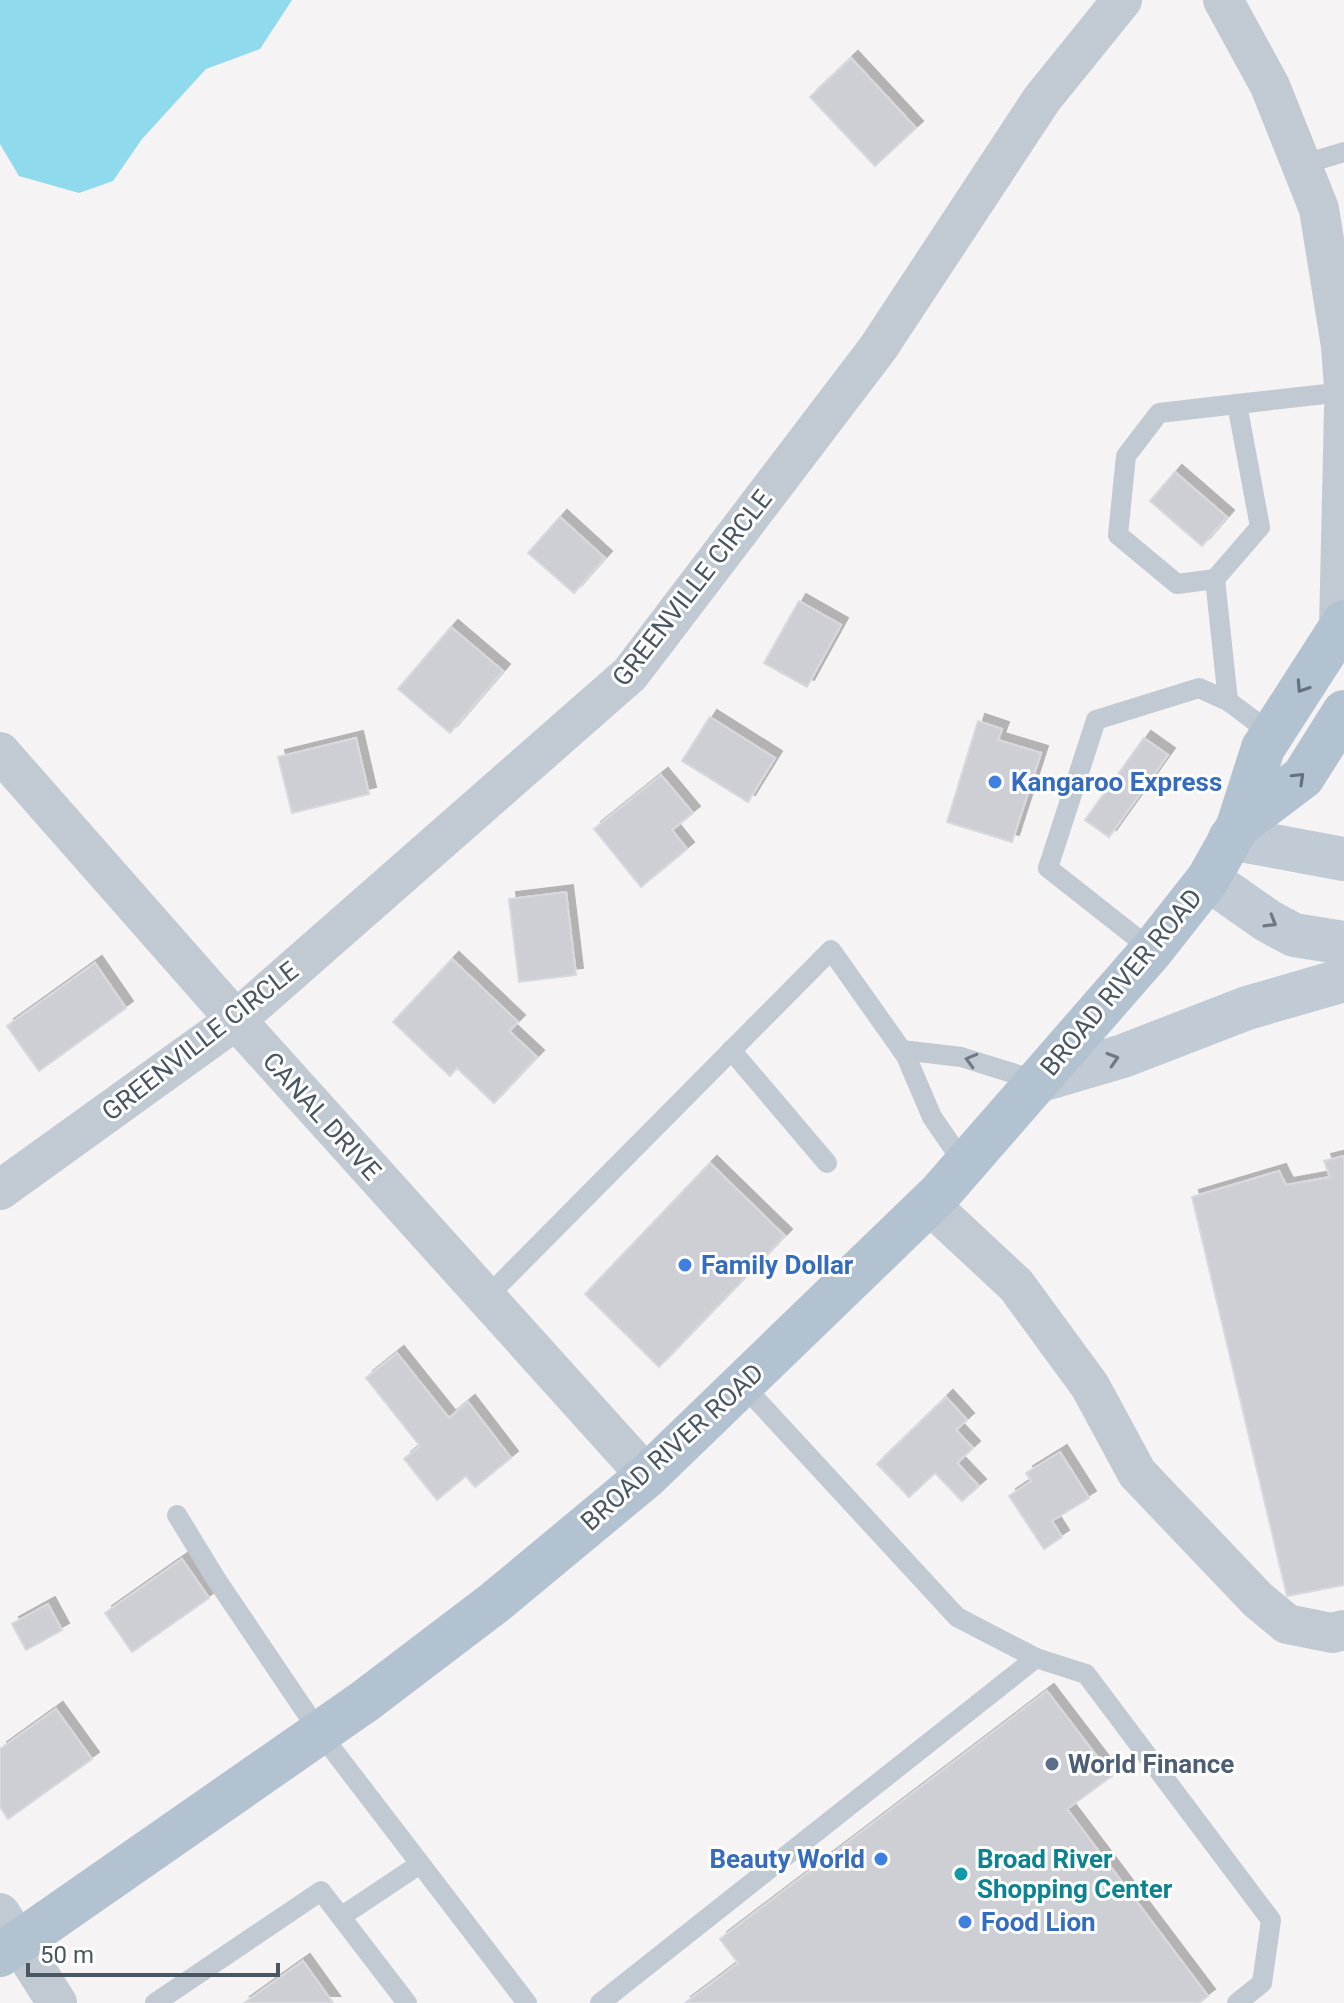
<svg xmlns="http://www.w3.org/2000/svg" width="1344" height="2003" font-family="Roboto,sans-serif">
<style>
.water{fill:#90daee}
.building{fill:#cdcfd5;stroke:#d7d9de;stroke-width:2;filter:url(#shadow)}
.lines{fill:none;stroke-linecap:round;stroke-linejoin:round}
.lane{stroke:#c1cad2;stroke-width:20}
.street{stroke:#c1cad2;stroke-width:40}
.secondary{stroke:#c1cbd6;stroke-width:44}
.primary{stroke:#b3c2d1;stroke-width:44}
.oneway{stroke:#64717d}
.oneway2{stroke:#6e7984}
.oneway3{stroke:#6e7983}
.shop-dot{fill:#3f7fe0;stroke:#fff;stroke-width:3}
.service-dot{fill:#5c6f8a;stroke:#fff;stroke-width:3}
.culture-dot{fill:#0f9aa8;stroke:#fff;stroke-width:3}
.labels{text-anchor:middle;stroke-width:6;stroke-linejoin:round;paint-order:stroke}
.street-label{font-size:26px;fill:#4a5661;stroke:#fff}
.shop-label{font-size:26px;font-weight:bold;fill:#366cbe;stroke:#fff;text-anchor:start}
.service-label{font-size:26px;font-weight:bold;fill:#4e5e75;stroke:#fff;text-anchor:start}
.culture-label{font-size:26px;font-weight:bold;fill:#0d838f;stroke:#fff;text-anchor:start}
</style>
<defs>
<filter id="shadow"><feDropShadow dx="7" dy="-7" stdDeviation="0" flood-color="#0004"/></filter>
</defs>
<rect width="100%" height="100%" fill="#f5f3f3"/>
<polygon class="water" points="0,0 292,0 260,49 206,69 142,139 113,181 79,193 19,176 0,144"/>
<g class="building">
<polygon points="851,58 916,128 875,166 810,97"/>
<polygon points="1175,472 1227,517 1202,546 1150,501"/>
<polygon points="560,517 605,558 574,593 528,553"/>
<polygon points="799,601 841,625 807,687 764,663"/>
<polygon points="451,627 503,671 450,733 398,689"/>
<polygon points="710,717 775,758 748,802 682,761"/>
<polygon points="978,721 1002,729 998,740 1041,753 1012,842 947,822"/>
<polygon points="356,738 369,794 292,813 278,757"/>
<polygon points="1144,738 1168,755 1109,837 1085,820"/>
<polygon points="661,775 693,813 672,830 687,849 641,887 594,829"/>
<polygon points="566,892 576,975 519,982 509,899"/>
<polygon points="452,959 518,1022 509,1031 537,1057 494,1103 457,1068 450,1076 393,1022"/>
<polygon points="95,963 126,1008 39,1071 7,1026"/>
<polygon points="1344,1156 1344,1585 1287,1596 1192,1197 1279,1171 1286,1185 1330,1177 1324,1161"/>
<polygon points="710,1163 785,1236 659,1367 585,1294"/>
<polygon points="397,1353 449,1418 468,1402 511,1458 475,1487 466,1476 437,1500 404,1459 420,1446 366,1378"/>
<polygon points="946,1397 967,1420 956,1430 973,1448 957,1463 979,1486 962,1501 935,1473 909,1497 877,1464"/>
<polygon points="1060,1452 1089,1498 1052,1521 1062,1537 1044,1549 1009,1496 1031,1481 1026,1473"/>
<polygon points="182,1559 209,1598 132,1652 105,1613"/>
<polygon points="48,1604 62,1630 26,1650 12,1624"/>
<polygon points="1047,1691 1112,1776 1067,1809 1208,1996 1199,2003 685,2003 738,1963 720,1939"/>
<polygon points="56,1709 92,1759 8,1819 0,1807 0,1749"/>
<polygon points="303,1961 333,2003 244,2003"/>
</g>
<g class="lines">
<g class="lane">
<polyline points="1301,165 1344,152"/>
<polyline points="1215,579 1177,584 1118,535 1126,456 1159,413 1237,404"/>
<polyline points="1228,701 1215,579 1260,527 1237,404 1344,392"/>
<polyline points="1152,950 1048,868 1096,720 1199,688 1228,701 1272,734"/>
<polyline points="731,1050 827,1163"/>
<polyline points="902,1050 961,1057 1038,1081"/>
<polyline points="486,1298 831,950 906,1056 932,1117 965,1165"/>
<polyline points="177,1515 216,1579 320,1733 527,2003"/>
<polyline points="1036,1658 1086,1674 1271,1920 1262,1983 1237,2003"/>
<polyline points="342,1916 420,1864"/>
<polyline points="155,2003 321,1891 407,2003"/>
<polyline points="600,2003 1036,1658 957,1617 742,1384"/>
</g>
<g class="street">
<polyline points="1223,0 1270,86 1319,209 1341,346 1344,387"/>
<polyline points="1339,629 1344,409"/>
<polyline points="0,752 236,1020 647,1476"/>
<polyline points="0,1190 236,1020 630,674 878,348 1042,99 1122,0"/>
<polyline points="929,1204 1016,1285 1090,1386 1137,1473 1258,1600 1287,1624 1332,1633 1344,1630"/>
<polyline points="0,1913 57,2003"/>
</g>
<g class="secondary">
<polyline points="1230,838 1344,859"/>
<polyline points="1208,879 1268,921 1294,935 1344,943"/>
<polyline points="1038,1081 1123,1056 1247,1008 1344,980"/>
</g>
<g class="primary">
<polyline points="1238,826 1303,777 1344,712"/>
<polyline points="0,1955 365,1701 494,1603 647,1476 940,1193 1152,950 1208,879 1238,826 1263,748 1344,622"/>
</g>
</g>
<defs><path id="oneway-chevron" d="M-2-3.5L2.5 0L-2 3.5" fill="none" stroke-width="1.6" stroke-linecap="round" stroke-linejoin="round" transform="scale(2)"/></defs>
<g class="oneway">
<use href="#oneway-chevron" transform="translate(1302 687) rotate(123)"/>
<use href="#oneway-chevron" transform="translate(1299 778) rotate(-44)"/>
</g>
<g class="oneway2">
<use href="#oneway-chevron" transform="translate(1271 922) rotate(31)"/>
<use href="#oneway-chevron" transform="translate(1113 1059) rotate(-17)"/>
</g>
<use class="oneway3" href="#oneway-chevron" transform="translate(971 1060) rotate(-164)"/>
<g class="shop-dot">
<circle cx="995" cy="782" r="8"/>
<circle cx="685" cy="1265" r="8"/>
<circle cx="881" cy="1859" r="8"/>
<circle cx="965" cy="1922" r="8"/>
</g>
<circle class="service-dot" cx="1052" cy="1764" r="8"/>
<circle class="culture-dot" cx="961" cy="1874" r="8"/>
<g class="labels">
<g class="street-label">
<text transform="translate(692 588) rotate(-52)" y="9">GREENVILLE CIRCLE</text>
<text transform="translate(1121 982) rotate(-50)" y="9">BROAD RIVER ROAD</text>
<text transform="translate(200 1041) rotate(-38)" y="9">GREENVILLE CIRCLE</text>
<text transform="translate(322 1116) rotate(48)" y="9">CANAL DRIVE</text>
<text transform="translate(672 1447) rotate(-42)" y="9">BROAD RIVER ROAD</text>
</g>
<g class="shop-label">
<text x="1011" y="791">Kangaroo Express</text>
<text x="701" y="1274">Family Dollar</text>
<text x="865" y="1868" text-anchor="end">Beauty World</text>
<text x="981" y="1931">Food Lion</text>
</g>
<g class="service-label">
<text x="1068" y="1773">World Finance</text>
</g>
<g class="culture-label">
<text x="977" y="1868">Broad River<tspan x="977" dy="30">Shopping Center</tspan></text>
</g>
</g>
<path d="M28 1963v12h250v-12" fill="none" stroke="#4a5661" stroke-width="4"/>
<text x="40" y="1963" font-size="24" fill="#4a5661" stroke="#ffffff" stroke-width="6" paint-order="stroke">50 m</text>
</svg>
